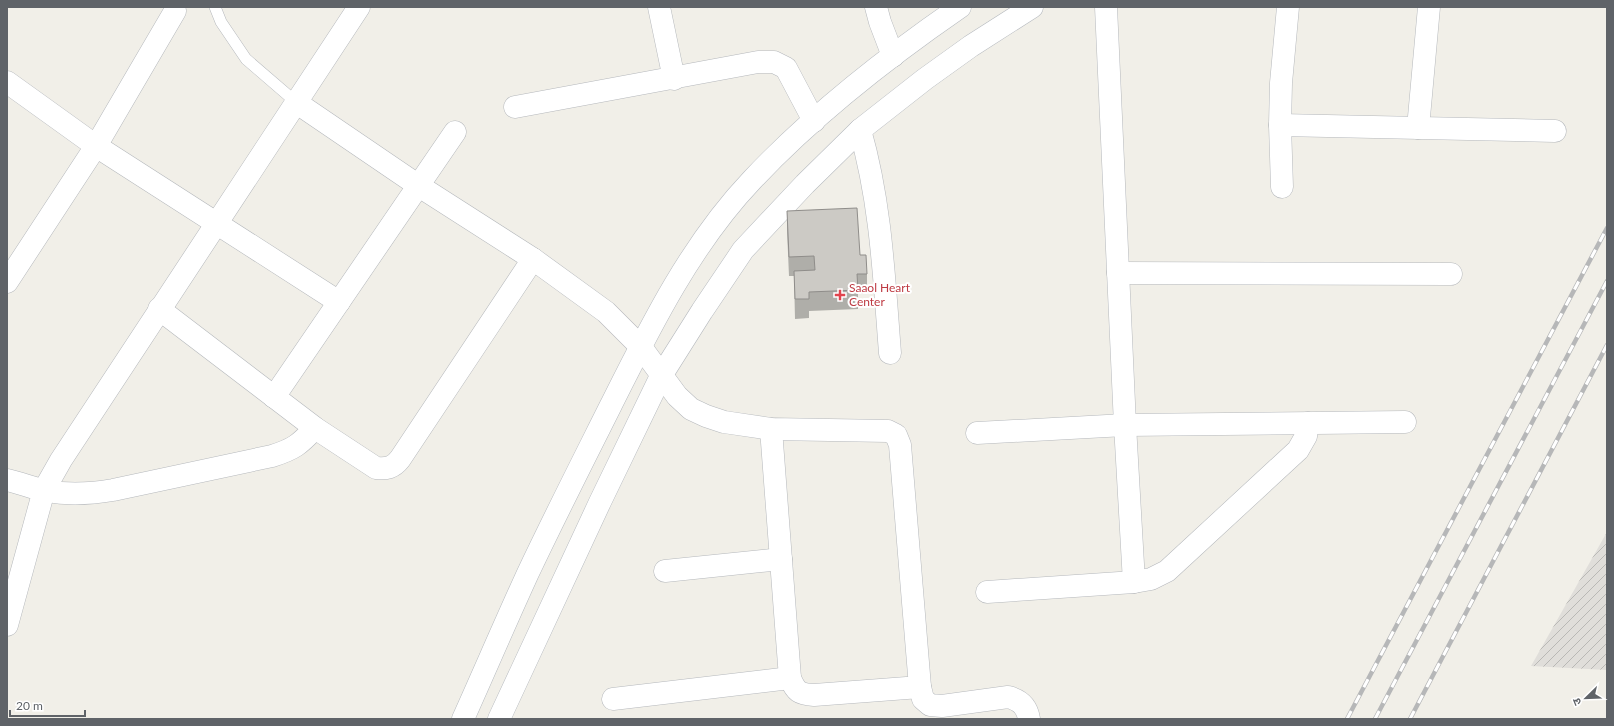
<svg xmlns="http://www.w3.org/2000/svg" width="1614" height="726" font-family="Lato,'Noto Sans Devanagari',sans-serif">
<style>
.industrial{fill:url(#industrial-furrows)}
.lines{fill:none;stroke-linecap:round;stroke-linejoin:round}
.lane-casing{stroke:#b5b8bc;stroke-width:12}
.street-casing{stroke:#b5b8bc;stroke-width:23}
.secondary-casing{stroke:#b6babf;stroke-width:23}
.lane{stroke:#fff;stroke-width:11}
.street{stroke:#fff;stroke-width:22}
.secondary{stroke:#fff;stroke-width:22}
.rail-casing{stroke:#b6b7b8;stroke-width:4.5}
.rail{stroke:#fff;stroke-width:3;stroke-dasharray:9;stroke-linecap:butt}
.wall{fill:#afaea9}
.building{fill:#cccac5;stroke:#8f8d8a}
.health-dot{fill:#e0444e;stroke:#fff;stroke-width:1.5}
.labels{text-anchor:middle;stroke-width:4;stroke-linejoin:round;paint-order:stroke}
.health-label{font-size:12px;fill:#be3a42;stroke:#fff;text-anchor:start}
</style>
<defs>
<pattern id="industrial-furrows" width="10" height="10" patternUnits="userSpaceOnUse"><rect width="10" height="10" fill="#e0deda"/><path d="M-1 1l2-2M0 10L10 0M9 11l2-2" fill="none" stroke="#b9b8b5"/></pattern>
</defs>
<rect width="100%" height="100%" fill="#f1efe8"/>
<polygon class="industrial" points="1607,532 1607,670 1531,666"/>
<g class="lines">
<g class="lane-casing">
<polyline id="lane" points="215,7 221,22 246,59 297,103"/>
</g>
<g class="street-casing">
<g id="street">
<polyline points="659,7 674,79"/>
<polyline points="876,7 880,22 893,56"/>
<polyline points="1106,7 1125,425 1134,582"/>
<polyline points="7,82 96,146 339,302"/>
<path d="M297,103L419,186L533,259L606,312L641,347L677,396L691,409L706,416L724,422L771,429L888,431L896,435L900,445L920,687L923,699L930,705L942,706L1008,697C1020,700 1027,706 1029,719"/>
<polyline points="515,107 758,62 774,62 786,68 814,121"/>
<polyline points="1280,125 1555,131"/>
<polyline points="1418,128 1429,7"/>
<path d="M860,130C881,203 884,277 890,353"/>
<polyline points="1282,187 1280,125 1281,83 1288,7"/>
<polyline points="1118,273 1451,274"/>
<polyline points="7,282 96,146 175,11"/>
<path d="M159,309L315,428L376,468C387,469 393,468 400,459L533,259"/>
<polyline points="274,397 455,132"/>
<path d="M771,429L790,678C796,692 799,694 814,695L920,687"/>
<polyline points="977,433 1125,425 1405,422"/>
<path d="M7,480C20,483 33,488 46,491C69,495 90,494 113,490L272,456C294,449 299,445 315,428"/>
<polyline points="665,571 781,559"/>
<polyline points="987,592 1134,582 1151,579 1167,571 1298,450 1306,436 1308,423"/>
<polyline points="7,625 44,490 61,460 359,7"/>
<polyline points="613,699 790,678"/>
</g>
</g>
<g class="secondary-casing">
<g id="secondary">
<path d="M463,719C485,670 506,621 528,573C555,516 583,461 611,405C650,327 691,244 752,180C814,114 886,58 960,7"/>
<polyline points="499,719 600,502 661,376 702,311 743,250 805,184 860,130 925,79 971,46 1032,7"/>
</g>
</g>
<use href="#lane" class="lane"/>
<use href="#street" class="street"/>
<use href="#secondary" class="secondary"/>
<g class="rail-casing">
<g id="rail">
<polyline points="1347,719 1607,228"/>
<polyline points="1375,719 1607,281"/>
<polyline points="1410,719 1607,345"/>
</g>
</g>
<use href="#rail" class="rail"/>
</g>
<polygon class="wall" points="787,211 860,255 867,274 867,293 858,294 858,309 809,311 809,318 795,319 794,276 789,276 787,230"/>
<polygon class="building" points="857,208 860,255 866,255 867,274 857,274 858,290 809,292 809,299 795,299 794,271 815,270 814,256 789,257 787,211"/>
<path class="health-dot" d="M838 289h4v4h4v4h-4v4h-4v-4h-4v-4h4z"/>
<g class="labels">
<g class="health-label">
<text x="849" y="292">Saaol Heart<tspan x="849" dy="14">Center</tspan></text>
</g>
</g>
<rect width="1614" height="726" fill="none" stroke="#5f6368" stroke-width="16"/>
<g transform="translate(1586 698) rotate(247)" stroke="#ffffff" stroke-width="3" paint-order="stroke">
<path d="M0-3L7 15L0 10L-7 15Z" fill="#5f6368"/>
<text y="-6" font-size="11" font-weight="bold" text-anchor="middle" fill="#5f6368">उ</text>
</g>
<path d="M10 710v6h75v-6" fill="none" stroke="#5f6368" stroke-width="2"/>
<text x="16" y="710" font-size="12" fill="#5f6368" stroke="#ffffff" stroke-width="3" paint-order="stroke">20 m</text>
</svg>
